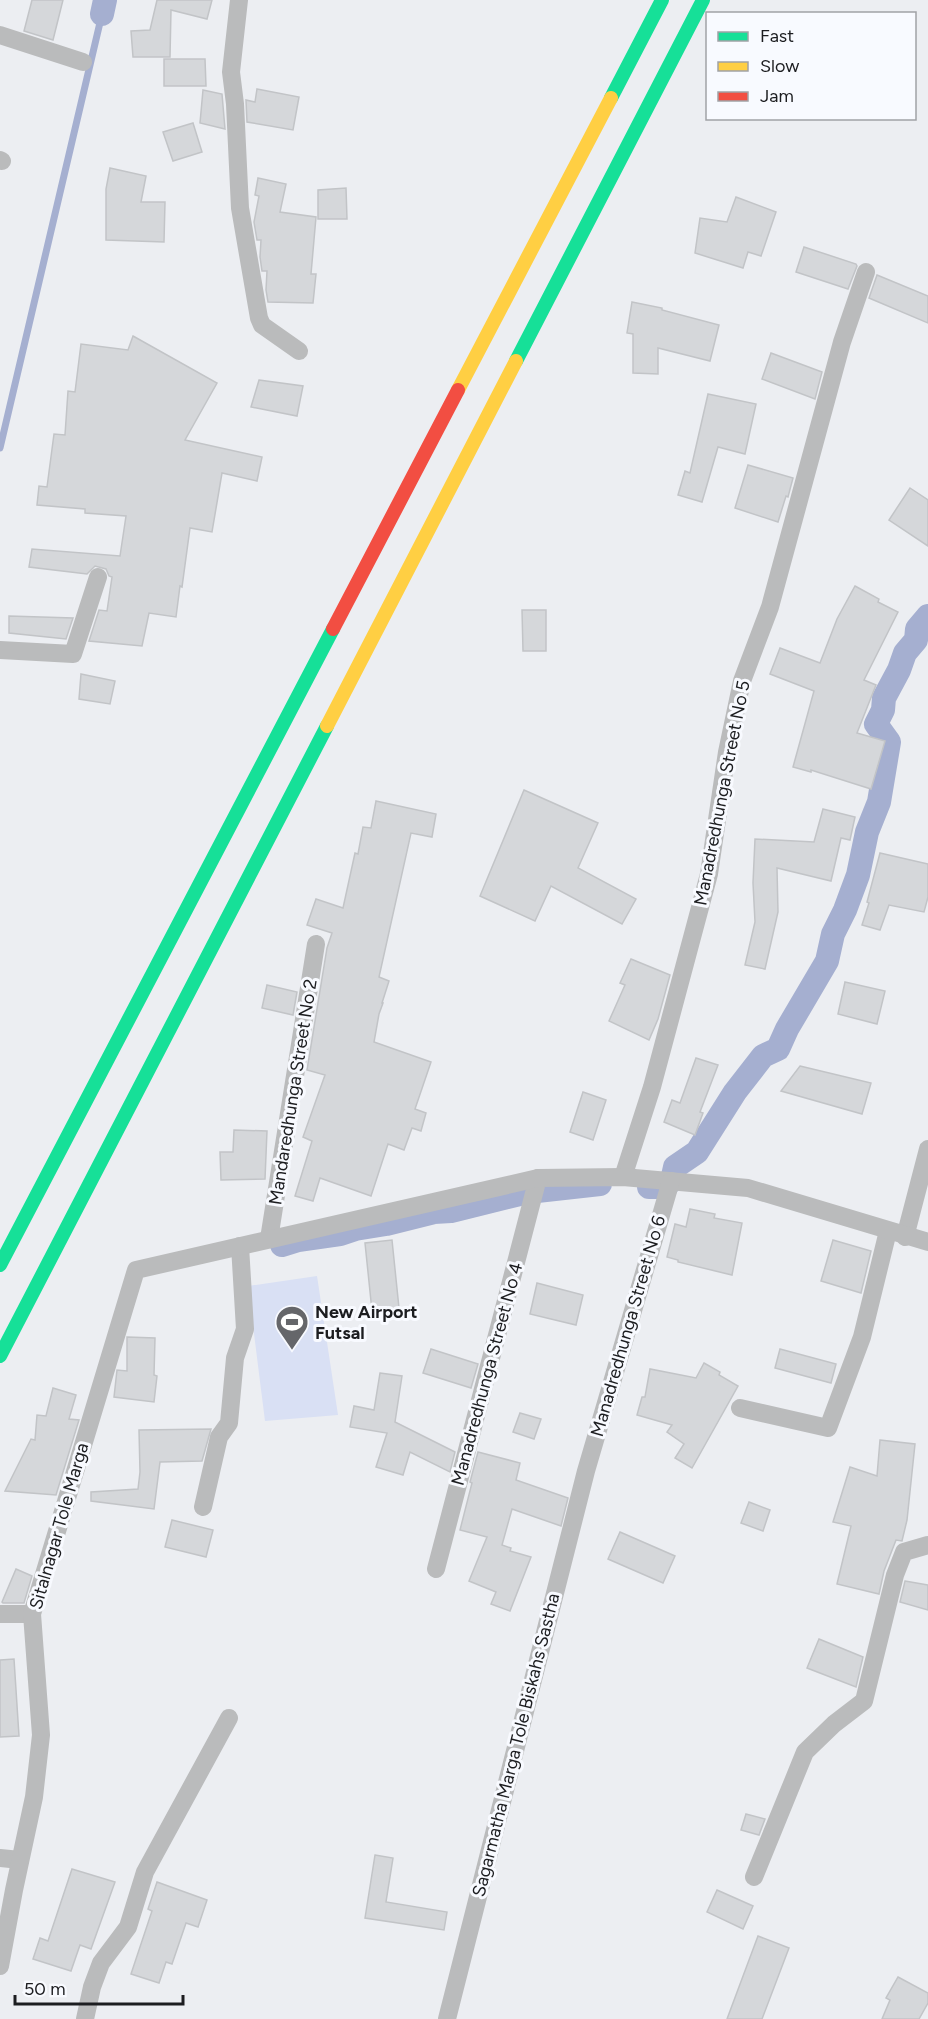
<svg xmlns="http://www.w3.org/2000/svg" width="928" height="2019" font-family="Figtree,sans-serif">
<style>
.pitch{fill:#d9e0f4}
.lines{fill:none;stroke-linecap:round;stroke-linejoin:round}
.stream{stroke:#a5afd0;stroke-width:7}
.canal{stroke:#a5afd0;stroke-width:24}
.building{fill:#d5d7da;stroke:#c2c4c7;stroke-width:1.5}
.street{stroke:#babbbc;stroke-width:18}
.fast{stroke:#16e098;stroke-width:14}
.slow{stroke:#ffcf43;stroke-width:14}
.jam{stroke:#f24e42;stroke-width:14}
.labels{text-anchor:middle;stroke-width:6;stroke-linejoin:round;paint-order:stroke}
.street-label{font-size:18px;fill:#1c1d20;stroke:#f8faff}
.poi-label{font-size:18px;font-weight:bold;fill:#1c1d20;stroke:#f8faff;text-anchor:start}
</style>
<rect width="100%" height="100%" fill="#eceef2"/>
<polygon class="pitch" points="317,1276 338,1415 265,1421 248,1286"/>
<g class="lines">
<polyline class="stream" points="0,448 102,14"/>
<g class="canal">
<polyline points="102,14 105,0"/>
<polyline points="649,1187 666,1187 673,1176 675,1167 697,1152 735,1092 763,1056 778,1049 787,1029 827,961 833,934 845,910 858,875 867,832 879,802 889,742 876,724 883,710 884,698 899,670 905,653 916,640 917,629 928,616"/>
<polyline points="282,1245 298,1240 340,1234 355,1229 386,1224 434,1212 451,1211 528,1192 600,1184"/>
</g>
</g>
<g class="building">
<polygon points="32,0 63,0 53,40 24,31"/>
<polygon points="157,0 212,0 207,19 171,10 170,57 133,57 131,31 150,30"/>
<polygon points="164,59 205,59 206,86 164,86"/>
<polygon points="257,89 299,97 293,130 247,122 246,100 255,102"/>
<polygon points="203,90 222,94 225,129 200,123"/>
<polygon points="193,123 202,152 173,161 163,132"/>
<polygon points="110,168 146,176 141,202 165,202 164,242 106,240 106,189"/>
<polygon points="258,178 286,184 280,212 316,217 311,274 316,274 313,303 268,302 266,290 267,271 262,271 260,257 261,240 257,240 254,222 259,196 255,195"/>
<polygon points="346,188 347,219 318,219 318,190"/>
<polygon points="736,197 776,212 761,256 748,252 743,268 695,253 700,218 727,222"/>
<polygon points="804,247 856,264 857,266 848,289 796,272"/>
<polygon points="877,275 928,296 928,323 869,298"/>
<polygon points="632,302 662,308 662,310 719,325 710,361 658,348 658,374 633,373 633,334 627,333"/>
<polygon points="133,336 217,383 185,440 262,457 257,481 222,473 212,532 190,528 182,587 180,586 176,617 149,613 142,646 89,641 99,610 107,611 112,577 109,576 106,569 95,566 87,574 29,567 32,549 120,556 126,516 85,513 85,509 37,505 39,486 47,487 54,434 65,435 68,391 75,392 81,344 128,350"/>
<polygon points="771,353 822,372 815,399 762,379"/>
<polygon points="259,380 303,386 297,416 251,407"/>
<polygon points="708,394 756,404 745,454 718,447 702,502 678,495 685,471 690,473"/>
<polygon points="748,465 793,478 788,497 786,496 778,522 735,508"/>
<polygon points="910,488 928,500 928,546 889,520"/>
<polygon points="855,586 879,599 878,602 898,612 864,680 876,685 857,733 885,741 871,789 811,770 811,772 793,767 814,691 770,674 780,648 820,663 837,619"/>
<polygon points="522,610 546,610 546,651 523,651"/>
<polygon points="9,616 73,618 66,639 9,633"/>
<polygon points="81,674 115,681 110,704 79,699"/>
<polygon points="524,790 598,823 578,868 636,899 622,924 551,886 535,921 480,896"/>
<polygon points="376,801 436,814 432,837 411,833 379,977 389,981 382,1003 383,1003 379,1014 374,1042 431,1062 415,1109 426,1113 421,1131 412,1128 404,1150 388,1144 371,1196 320,1178 313,1201 295,1196 312,1141 303,1137 325,1075 307,1070 327,948 332,933 307,925 316,899 343,908 355,853 358,854 363,827 371,828"/>
<polygon points="823,809 855,817 850,840 841,838 831,881 777,868 778,912 765,969 745,965 755,922 753,883 755,839 814,842"/>
<polygon points="880,853 928,864 928,897 924,912 889,905 880,930 862,925 869,903 867,902"/>
<polygon points="631,959 670,975 658,1019 649,1040 609,1021 625,985 620,983"/>
<polygon points="845,982 885,991 877,1024 838,1014"/>
<polygon points="267,985 297,992 293,1015 262,1008"/>
<polygon points="696,1058 718,1065 700,1112 703,1113 695,1135 664,1122 672,1100 680,1103"/>
<polygon points="800,1066 871,1083 862,1114 781,1091"/>
<polygon points="583,1092 606,1100 593,1140 570,1132"/>
<polygon points="234,1130 267,1131 265,1179 221,1180 220,1152 233,1152"/>
<polygon points="690,1209 715,1214 714,1218 742,1223 732,1275 678,1262 678,1260 667,1257 675,1224 686,1227"/>
<polygon points="392,1240 399,1308 372,1311 365,1243"/>
<polygon points="833,1240 871,1251 861,1293 821,1281"/>
<polygon points="537,1283 583,1295 576,1325 530,1314"/>
<polygon points="127,1337 155,1338 154,1375 157,1376 154,1402 114,1397 117,1370 127,1371"/>
<polygon points="431,1349 478,1364 471,1388 423,1373"/>
<polygon points="780,1349 836,1364 831,1383 775,1368"/>
<polygon points="704,1363 720,1372 719,1375 738,1386 692,1468 675,1458 684,1444 667,1432 672,1425 637,1415 642,1397 645,1397 650,1369 696,1378"/>
<polygon points="380,1373 402,1376 395,1422 455,1452 450,1472 410,1452 403,1475 376,1467 387,1433 350,1427 354,1406 374,1410"/>
<polygon points="53,1388 76,1395 69,1419 79,1420 56,1495 5,1491 31,1439 35,1440 37,1415 46,1416"/>
<polygon points="520,1413 541,1419 534,1439 513,1432"/>
<polygon points="211,1429 202,1461 160,1462 154,1509 91,1501 91,1492 138,1489 140,1472 139,1430"/>
<polygon points="880,1440 915,1444 907,1520 902,1541 896,1540 884,1571 879,1594 837,1584 851,1526 833,1522 850,1467 877,1476"/>
<polygon points="478,1452 520,1463 516,1480 568,1498 561,1526 512,1509 502,1545 511,1548 510,1551 531,1557 510,1611 491,1604 496,1592 469,1581 487,1537 460,1530 472,1483 470,1482"/>
<polygon points="749,1502 770,1510 763,1531 741,1523"/>
<polygon points="172,1520 213,1530 206,1557 165,1547"/>
<polygon points="620,1532 675,1556 663,1583 608,1559"/>
<polygon points="16,1569 32,1576 24,1603 3,1603 2,1602"/>
<polygon points="905,1581 928,1585 928,1610 900,1602"/>
<polygon points="819,1639 863,1657 856,1687 807,1668"/>
<polygon points="14,1659 19,1736 0,1737 0,1660"/>
<polygon points="746,1814 765,1819 759,1835 741,1830"/>
<polygon points="375,1855 393,1858 386,1902 447,1912 444,1930 365,1918"/>
<polygon points="72,1869 115,1882 91,1949 80,1945 71,1971 33,1959 40,1938 48,1941"/>
<polygon points="157,1882 207,1900 198,1927 186,1923 172,1964 166,1962 159,1983 131,1974 152,1911 148,1909"/>
<polygon points="717,1890 753,1906 743,1929 707,1912"/>
<polygon points="758,1936 789,1948 762,2019 727,2019"/>
<polygon points="898,1977 928,1993 928,2003 919,2019 882,2019 890,2000 886,1998"/>
</g>
<g class="lines">
<g class="street">
<polyline points="239,0 231,72 235,104 240,208 259,318 262,325 299,351"/>
<polyline points="0,35 83,62"/>
<polyline points="0,160 2,161"/>
<polyline points="0,650 73,654 98,577"/>
<polyline points="623,1177 652,1087 709,874 727,752 742,681 770,607 842,342 866,272"/>
<polyline points="905,1237 928,1149"/>
<polyline points="269,1239 316,944"/>
<polyline points="740,1408 828,1428 862,1337 888,1231"/>
<polyline points="203,1507 219,1437 229,1423 235,1358 245,1329 240,1246"/>
<polyline points="436,1569 538,1178"/>
<polyline points="0,1614 32,1614"/>
<polyline points="0,1858 20,1860"/>
<polyline points="754,1877 805,1752 834,1724 864,1701 895,1575 904,1552 928,1545"/>
<polyline points="0,1966 14,1890 34,1797 41,1735 32,1614 136,1270 538,1178 623,1177 748,1188 928,1242"/>
<polyline points="85,2019 92,1987 101,1963 128,1927 145,1872 229,1718"/>
<polyline points="447,2019 586,1471 671,1181"/>
</g>
<g class="fast">
<polyline points="611,98 662,0"/>
<polyline points="516,361 703,0"/>
<polyline points="0,1265 333,629"/>
<polyline points="0,1356 327,726"/>
</g>
<g class="slow">
<polyline points="458,390 611,98"/>
<polyline points="327,726 516,361"/>
</g>
<polyline class="jam" points="333,629 458,390"/>
</g>
<defs>
<g id="stadium-pin" transform="scale(1.725)"><path d="M0 17L-7.5 6A9.5 9.5 0 1 1 7.5 6Z" fill="#65666a" stroke="#f8faff"/><path d="M0-5a6.5 5 0 1 0 0 10a6.5 5 0 1 0 0-10ZM-3.5-1.8h7v3.6h-7Z" fill="#fff"/></g>
</defs>
<g fill-rule="evenodd">
<use href="#stadium-pin" x="292" y="1322"/>
</g>
<g class="labels">
<g class="street-label">
<text transform="translate(722 793) rotate(-79)" y="6">Manadredhunga Street No 5</text>
<text transform="translate(293 1092) rotate(-81)" y="6">Mandaredhunga Street No 2</text>
<text transform="translate(628 1326) rotate(-74)" y="6">Manadredhunga Street No 6</text>
<text transform="translate(487 1374) rotate(-75)" y="6">Manadredhunga Street No 4</text>
<text transform="translate(59 1526) rotate(-74)" y="6">Sitalnagar Tole Marga</text>
<text transform="translate(516 1745) rotate(-76)" y="6">Sagarmatha Marga Tole Biskahs Sastha</text>
</g>
<g class="poi-label">
<text x="315" y="1318">New Airport<tspan x="315" dy="21">Futsal</tspan></text>
</g>
</g>
<rect x="706" y="12" width="210" height="108" fill="#f8faff" stroke="#a0a2a6" stroke-width="1.5"/>
<rect x="718" y="32" width="30" height="9" fill="#16e098" stroke="#a0a2a6" stroke-width="1.5"/>
<text x="760" y="42" font-size="18" fill="#1c1d20">Fast</text>
<rect x="718" y="62" width="30" height="9" fill="#ffcf43" stroke="#a0a2a6" stroke-width="1.5"/>
<text x="760" y="72" font-size="18" fill="#1c1d20">Slow</text>
<rect x="718" y="92" width="30" height="9" fill="#f24e42" stroke="#a0a2a6" stroke-width="1.5"/>
<text x="760" y="102" font-size="18" fill="#1c1d20">Jam</text>
<path d="M15 1995v9h168v-9" fill="none" stroke="#1c1d20" stroke-width="3"/>
<text x="24" y="1995" font-size="18" fill="#1c1d20" stroke="#f8faff" stroke-width="4.5" paint-order="stroke">50 m</text>
</svg>
